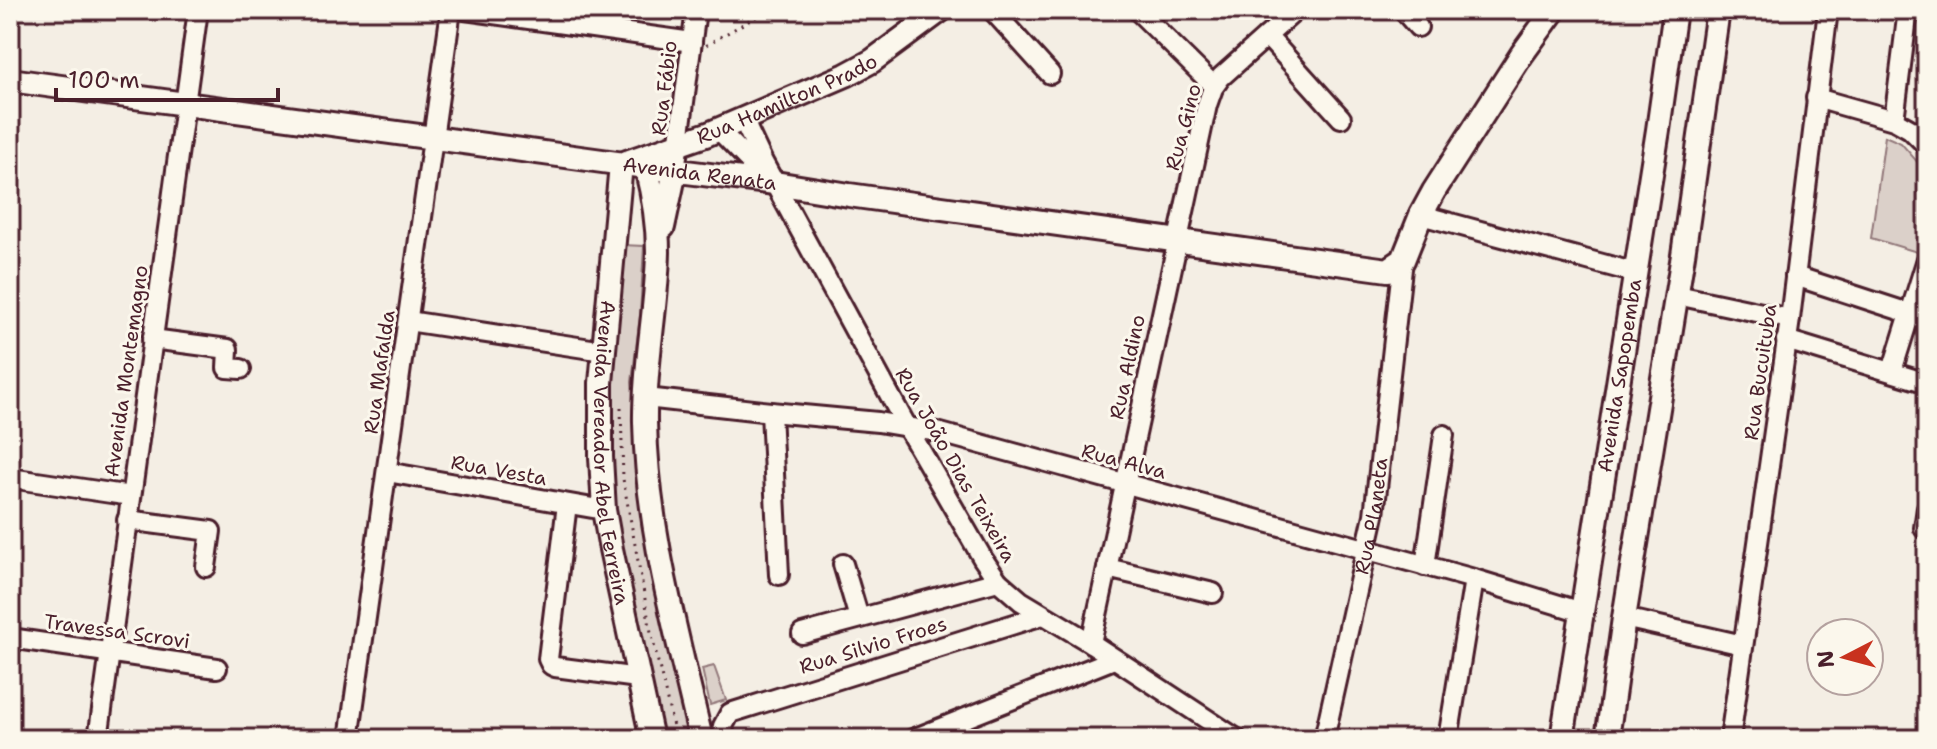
<svg xmlns="http://www.w3.org/2000/svg" width="1937" height="749" font-family="'Shantell Sans',sans-serif">
<style>
.green{fill:#dbd0c9;stroke:#92787a;stroke-width:2}
.lines{fill:none;stroke-linecap:round;stroke-linejoin:round}
.minor-casing{stroke:#4a1f2b;stroke-width:24}
.major-casing{stroke:#4a1f2b;stroke-width:28}
.path{stroke:#4a1f2b;stroke-width:3;stroke-dasharray:2 6;stroke-linecap:butt}
.minor{stroke:#fbf7ec;stroke-width:18}
.major{stroke:#fbf7ec;stroke-width:22}
.labels{text-anchor:middle;stroke-width:6;stroke-linejoin:round;paint-order:stroke}
.street-label{font-size:20px;fill:#4a1f2b;stroke:#fbf7ec}
</style>
<rect width="100%" height="100%" fill="#f4eee4"/>
<filter id="ink" filterUnits="userSpaceOnUse"><feTurbulence type="fractalNoise" baseFrequency=".0125" numOctaves="2"/><feDisplacementMap in="SourceGraphic" scale="16" xChannelSelector="R" yChannelSelector="G"/><feConvolveMatrix kernelMatrix="1 2 1 2 8 2 1 2 1" color-interpolation-filters="sRGB"/></filter>
<g filter="url(#ink)">
<g class="green">
<polygon points="1885,136 1901,143 1927,173 1927,212 1917,252 1871,238"/>
<polygon points="622,245 644,246 640,315 632,382 641,514 675,669 694,739 655,739 608,511 605,369"/>
<polygon points="714,666 726,700 710,705 702,669"/>
</g>
<g class="lines">
<g class="minor-casing">
<g id="minor">
<polyline points="465,10 692,42"/>
<polyline points="992,10 1050,74"/>
<polyline points="1137,10 1214,86"/>
<polyline points="1403,10 1418,27"/>
<polyline points="1267,36 1341,118"/>
<polyline points="1816,98 1894,120 1910,129 1927,146"/>
<polyline points="745,117 748,130 763,162 907,427 983,559 998,581 1021,601 1091,643 1237,739"/>
<polyline points="1894,120 1908,10"/>
<polyline points="718,129 754,166 766,176"/>
<polyline points="675,171 696,10"/>
<polyline points="1421,215 1636,273"/>
<polyline points="1795,276 1927,319"/>
<polyline points="1677,295 1790,319"/>
<polyline points="408,321 604,351"/>
<polyline points="152,339 228,349 227,368 241,369"/>
<polyline points="1786,340 1927,383"/>
<polyline points="1892,371 1927,259"/>
<polyline points="646,398 771,412 878,422 937,432 1474,579 1582,612"/>
<polyline points="771,412 779,575"/>
<polyline points="387,472 604,510"/>
<polyline points="10,478 131,496"/>
<polyline points="567,504 548,659 551,665 555,667 638,678"/>
<polyline points="127,520 211,531 206,567"/>
<polyline points="1924,528 1927,508"/>
<polyline points="843,564 859,618"/>
<polyline points="1425,566 1444,435"/>
<polyline points="1107,568 1213,593"/>
<polyline points="1624,618 1743,645"/>
<polyline points="802,634 998,581"/>
<polyline points="10,638 217,668"/>
<polyline points="1091,643 1207,105 1213,88 1221,77 1296,10"/>
<polyline points="98,739 198,10"/>
<polyline points="349,739 451,10"/>
<polyline points="725,739 723,726 730,713 1043,615"/>
<polyline points="913,739 1114,659"/>
<path id="s1" d="M1324,739L1374,515L1403,260"/>
<polyline points="1448,739 1474,579"/>
<polyline points="1730,739 1790,319 1828,10"/>
</g>
</g>
<g class="major-casing">
<g id="major">
<path id="s2" d="M10,80L646,167L775,183L849,195L1388,270L1403,260L1421,215L1434,191L1522,54L1554,10"/>
<path id="s3" d="M627,162L708,134L846,75L872,61L941,10"/>
<path id="s4" d="M621,164L601,383V457L604,510L611,549L652,739"/>
<path d="M646,167C653,194 658,223 658,252C657,308 644,365 645,422C647,531 677,633 701,739"/>
<polyline points="663,227 675,171"/>
<path id="s5" d="M1562,739L1658,130L1675,10"/>
<polyline points="1607,739 1624,618 1683,255 1718,10"/>
</g>
</g>
<g class="path">
<polyline points="706,45 759,15"/>
<polyline points="621,408 623,479 651,632 676,739"/>
</g>
<use href="#minor" class="minor"/>
<use href="#major" class="major"/>
</g>
</g>
<g class="labels">
<g class="street-label">
<text transform="translate(664 88) rotate(-83)" y="7">Rua Fábio</text>
<text dy="7" stroke="none"><textPath href="#s3" startOffset="172">Rua Hamilton Prado</textPath></text>
<text transform="translate(1183 127) rotate(-75)" y="7">Rua Gino</text>
<text dy="7" stroke="none"><textPath href="#s2" startOffset="696">Avenida Renata</textPath></text>
<text transform="translate(1127 367) rotate(-78)" y="7">Rua Aldino</text>
<text transform="translate(126 371) rotate(-82)" y="7">Avenida Montemagno</text>
<text transform="translate(379 372) rotate(-82)" y="7">Rua Mafalda</text>
<text transform="translate(1760 372) rotate(-82)" y="7">Rua Bucuituba</text>
<text dy="7" stroke="none"><textPath href="#s5" startOffset="368">Avenida Sapopemba</textPath></text>
<text dy="7" stroke="none"><textPath href="#s4" startOffset="290">Avenida Vereador Abel Ferreira</textPath></text>
<text transform="translate(1124 461) rotate(15)" y="7">Rua Alva</text>
<text transform="translate(956 465) rotate(60)" y="7">Rua João Dias Teixeira</text>
<text transform="translate(499 470) rotate(10)" y="7">Rua Vesta</text>
<text dy="7" stroke="none"><textPath href="#s1" startOffset="228">Rua Planeta</textPath></text>
<text transform="translate(117 631) rotate(8)" y="7">Travessa Scrovi</text>
<text transform="translate(873 645) rotate(-17)" y="7">Rua Silvio Froes</text>
</g>
</g>
<rect width="1937" height="749" fill="none" stroke="#fbf7ec" stroke-width="40"/>
<rect x="20" y="20" width="1897" height="709" fill="none" stroke="#4a1f2b" stroke-width="3" filter="url(#ink)"/>
<g transform="translate(1845 657) rotate(264)"><circle r="38" fill="#fbf7ec" stroke="#b4a19f" stroke-width="2"/>
<path d="M0-6L14 30L0 20L-14 30Z" fill="#c8321e"/>
<text y="-12" font-size="22" font-weight="bold" text-anchor="middle" fill="#4a1f2b">N</text>
</g>
<path d="M56 88v12h222v-12" fill="none" stroke="#4a1f2b" stroke-width="4"/>
<text x="68" y="88" font-size="24" fill="#4a1f2b" stroke="#fbf7ec" stroke-width="6" paint-order="stroke">100 m</text>
</svg>
